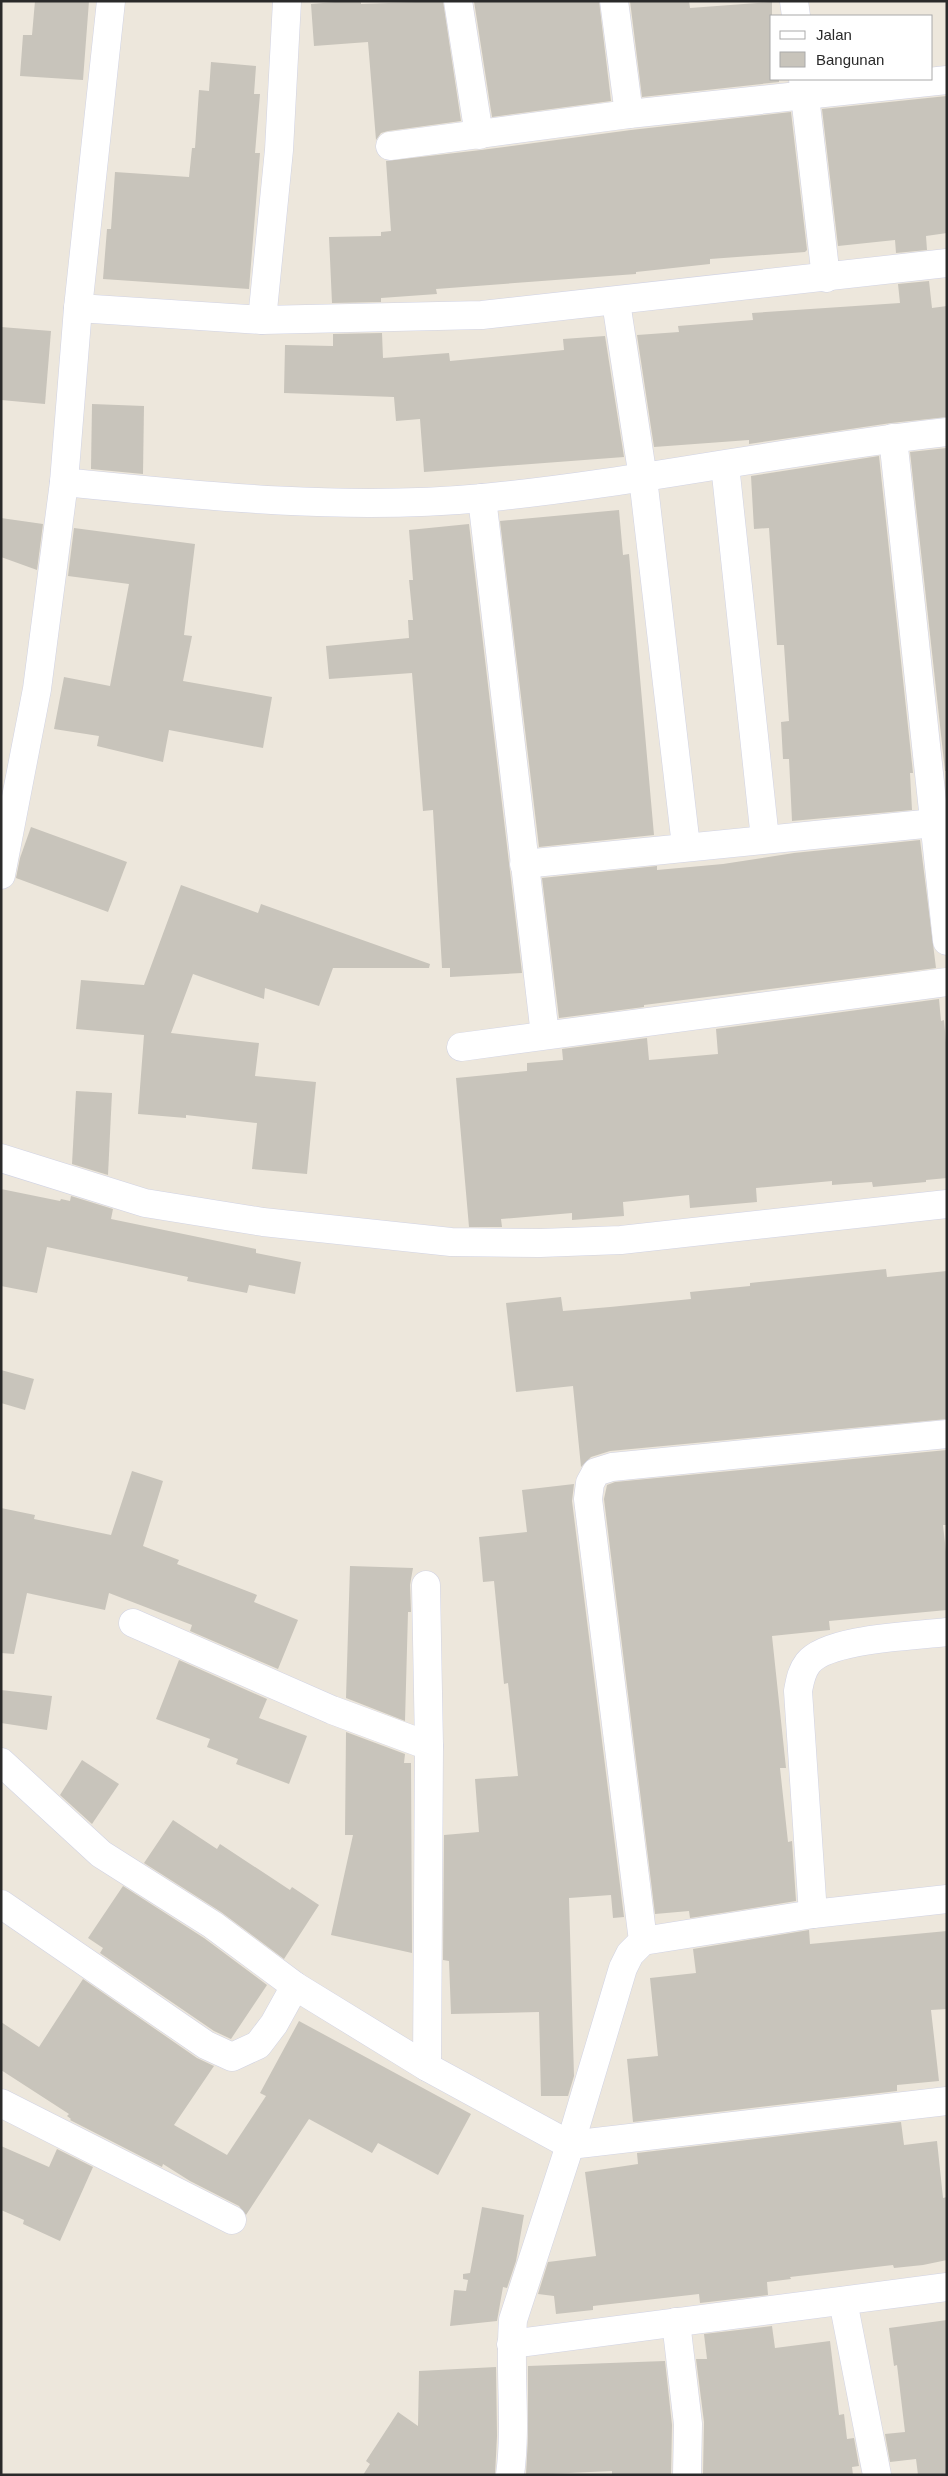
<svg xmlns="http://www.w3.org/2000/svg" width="948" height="2476" font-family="Helvetica,sans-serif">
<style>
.building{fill:#c8c4bb}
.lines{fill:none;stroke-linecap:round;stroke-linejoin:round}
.minor-casing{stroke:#d1d3e4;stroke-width:29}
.minor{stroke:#fff;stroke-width:28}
</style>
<rect width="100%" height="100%" fill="#ede7dc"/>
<g class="building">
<polygon points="35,1 89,1 83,80 20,76 23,35 32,35"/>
<polygon points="347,1 361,1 361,4 443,1 461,121 388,131 381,133 376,140 368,42 314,46 311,4"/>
<polygon points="474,1 599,1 611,101 492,117"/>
<polygon points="630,1 689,1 690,8 772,2 772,79 779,79 779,82 642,97"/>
<polygon points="211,62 256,66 254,94 260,94 255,153 260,153 249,289 103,279 107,229 111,229 115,172 189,177 192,148 195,148 199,90 209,91"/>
<polygon points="947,96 947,233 926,236 927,250 896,253 895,240 838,246 822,109"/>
<polygon points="791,112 807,250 805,252 710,259 710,264 636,272 636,274 436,289 437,294 381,298 381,302 332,303 329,237 381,236 381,232 391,231 386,161 481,150 631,130"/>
<polygon points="929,281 932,308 947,306 947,417 891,423 749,444 749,440 654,447 637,335 679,332 678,326 753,320 752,313 900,303 898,284"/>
<polygon points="1,327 51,331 45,404 1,400"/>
<polygon points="382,333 383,358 449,353 450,361 564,350 563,339 605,336 624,457 424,472 420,419 396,421 394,397 284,393 285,345 333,346 333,334"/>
<polygon points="92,404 144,406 143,474 91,469"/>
<polygon points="947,448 947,771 945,771 910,452"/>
<polygon points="879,456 913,773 910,773 912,810 792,821 789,759 783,759 781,722 789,721 784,645 777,645 769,528 754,529 751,476"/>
<polygon points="619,510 623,555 629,554 654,835 539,847 500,521"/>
<polygon points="1,518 43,524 37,570 1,557"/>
<polygon points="469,524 522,973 450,977 450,968 442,968 433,810 423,811 412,673 329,679 326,646 409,638 408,620 413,620 409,580 413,580 409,530"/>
<polygon points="74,528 195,544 184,635 192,636 183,681 272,697 263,748 169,730 163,762 97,746 99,736 54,729 64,677 110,686 129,584 68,576"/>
<polygon points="31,827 127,862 108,912 16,878 20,858"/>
<polygon points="920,840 936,968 644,1005 644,1007 559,1018 542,878 657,866 657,870 723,864 794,853"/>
<polygon points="181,885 258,913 261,904 430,964 429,968 333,968 319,1006 265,988 264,999 193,974 171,1033 259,1043 255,1076 316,1082 307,1174 252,1169 257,1123 186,1115 186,1118 138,1114 144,1035 76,1029 81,980 144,985"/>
<polygon points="939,999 941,1021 944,1020 947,1054 947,1178 926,1180 926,1182 873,1187 872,1182 832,1185 832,1181 756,1188 757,1202 690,1208 689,1195 623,1202 624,1216 572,1220 572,1213 501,1219 502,1227 469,1227 456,1078 527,1071 527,1063 563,1060 562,1049 647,1038 649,1060 718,1054 716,1029"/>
<polygon points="76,1091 112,1093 108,1175 72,1164"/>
<polygon points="1,1189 60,1201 61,1199 70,1201 71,1196 113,1209 111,1219 256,1249 256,1253 301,1262 295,1294 249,1285 247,1293 187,1281 188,1277 47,1247 37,1293 1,1286"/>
<polygon points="886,1269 887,1277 947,1271 947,1419 610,1451 591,1457 581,1467 573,1386 516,1392 506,1303 561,1297 563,1311 610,1307 691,1299 690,1292 750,1286 750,1283"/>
<polygon points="1,1370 34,1379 25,1410 1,1403"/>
<polygon points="947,1450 947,1525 943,1525 947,1561 947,1610 829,1621 830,1630 772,1636 786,1768 780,1768 788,1842 792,1841 796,1901 690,1918 689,1911 655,1914 604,1499 607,1485 615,1482"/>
<polygon points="132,1471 163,1481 143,1546 179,1560 177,1564 257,1595 254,1602 298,1620 278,1669 190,1631 192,1625 109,1593 105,1610 27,1593 14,1654 1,1653 1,1508 35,1515 34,1519 111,1535"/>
<polygon points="574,1484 572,1501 624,1917 613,1918 611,1895 569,1898 574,2076 568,2096 541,2096 539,2012 451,2014 449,1961 443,1960 444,1835 479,1832 475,1779 518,1776 508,1683 504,1684 494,1581 483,1582 479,1537 527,1532 522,1490"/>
<polygon points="350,1566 413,1568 410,1585 411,1612 408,1612 405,1721 346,1698"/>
<polygon points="179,1660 267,1699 259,1718 307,1736 289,1784 236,1764 238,1759 207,1747 210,1739 156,1719"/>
<polygon points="1,1690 52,1696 47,1730 1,1723"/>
<polygon points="346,1732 405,1754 404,1763 411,1763 412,1953 331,1935 353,1835 345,1835"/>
<polygon points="82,1760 119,1784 92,1824 60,1795"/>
<polygon points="173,1820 217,1849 220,1844 290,1890 292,1887 319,1905 284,1959 221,1912 144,1863"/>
<polygon points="123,1886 204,1938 267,1985 231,2039 214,2031 100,1953 103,1948 88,1938"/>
<polygon points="809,1930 810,1944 947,1931 947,2009 931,2010 939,2081 897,2085 897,2091 633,2122 627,2059 658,2056 650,1978 696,1973 693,1949"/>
<polygon points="83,1979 197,2058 214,2066 174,2125 227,2155 266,2096 260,2093 299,2021 471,2114 438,2175 378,2143 372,2153 309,2119 246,2215 239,2206 190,2181 163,2164 162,2167 70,2120 71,2119 67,2116 69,2114 1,2070 1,2022 39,2047"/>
<polygon points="901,2122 904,2145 937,2141 943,2198 947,2197 947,2260 923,2265 894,2268 893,2265 790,2277 791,2279 767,2282 768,2295 700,2303 699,2294 593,2306 593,2310 556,2314 554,2296 538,2294 548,2262 596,2256 585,2172 638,2164 637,2153"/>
<polygon points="1,2146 49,2167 57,2149 93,2167 60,2241 23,2224 24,2220 1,2210"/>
<polygon points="482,2207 524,2215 516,2261 507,2288 503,2287 497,2321 450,2326 454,2290 466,2291 468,2280 463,2279 463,2274 470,2273"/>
<polygon points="947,2320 947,2475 918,2475 916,2459 890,2462 885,2434 905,2432 897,2365 894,2366 889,2328"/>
<polygon points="772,2326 775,2348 830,2341 839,2415 844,2414 847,2439 854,2438 859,2466 852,2467 853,2475 703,2475 704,2422 696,2359 707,2359 704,2334"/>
<polygon points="665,2361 672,2425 671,2475 612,2475 612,2471 526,2475 528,2437 528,2366"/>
<polygon points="496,2367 497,2436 495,2475 363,2475 370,2464 366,2461 398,2412 418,2426 419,2371"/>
</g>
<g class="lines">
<g class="minor-casing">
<g id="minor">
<polyline points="458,1 479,135"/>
<polyline points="614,1 629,114"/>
<polyline points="794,1 796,16"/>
<polyline points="803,79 826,278"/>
<polyline points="390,146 629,114 947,80"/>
<polyline points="616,302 643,478 686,846"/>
<polyline points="78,308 262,320 482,315 947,263"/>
<polyline points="262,320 279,150 287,1"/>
<polyline points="893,438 947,941"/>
<polyline points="725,465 765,839"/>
<path d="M64,482C203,496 343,511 483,498C638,483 791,449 947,432"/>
<polyline points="482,498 545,1035"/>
<polyline points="524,864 934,823"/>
<polyline points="1,875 37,689 64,482 78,308 111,1"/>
<polyline points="461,1047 947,982"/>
<polyline points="1,1158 145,1203 263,1222 451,1242 540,1243 621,1240 947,1204"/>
<polyline points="426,1585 429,1746 427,2067"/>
<polyline points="133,1623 332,1710 429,1746"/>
<polyline points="1,1762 101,1854 213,1925 295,1986 427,2067 570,2145 947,2101"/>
<polyline points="1,1904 206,2045 232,2057 258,2045 274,2024 295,1986"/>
<path d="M813,1914L798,1691C800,1681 801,1672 808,1663C828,1638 915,1636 947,1632"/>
<polyline points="643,1941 813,1914 947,1899"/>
<polyline points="1,2103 232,2220"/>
<polyline points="843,2301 877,2475"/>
<polyline points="676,2322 688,2424 687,2475"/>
<polyline points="511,2344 947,2287"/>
<path d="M510,2475C517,2424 509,2372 513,2320L570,2145L623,1968L630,1954L643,1941L588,1499L590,1483L596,1472L612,1467L947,1434"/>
</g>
</g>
<use href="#minor" class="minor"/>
</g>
<rect width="948" height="2476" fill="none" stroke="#2a2a2a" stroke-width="5"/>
<rect x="770" y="15" width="162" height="65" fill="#ffffff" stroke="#aaaaaa"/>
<rect x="780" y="31" width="25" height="8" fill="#ffffff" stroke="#aaaaaa"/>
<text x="816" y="40" font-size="15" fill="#2a2a2a">Jalan</text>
<rect x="780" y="52" width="25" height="15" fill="#c8c4bb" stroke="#aaaaaa"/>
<text x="816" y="65" font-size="15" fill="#2a2a2a">Bangunan</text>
</svg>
